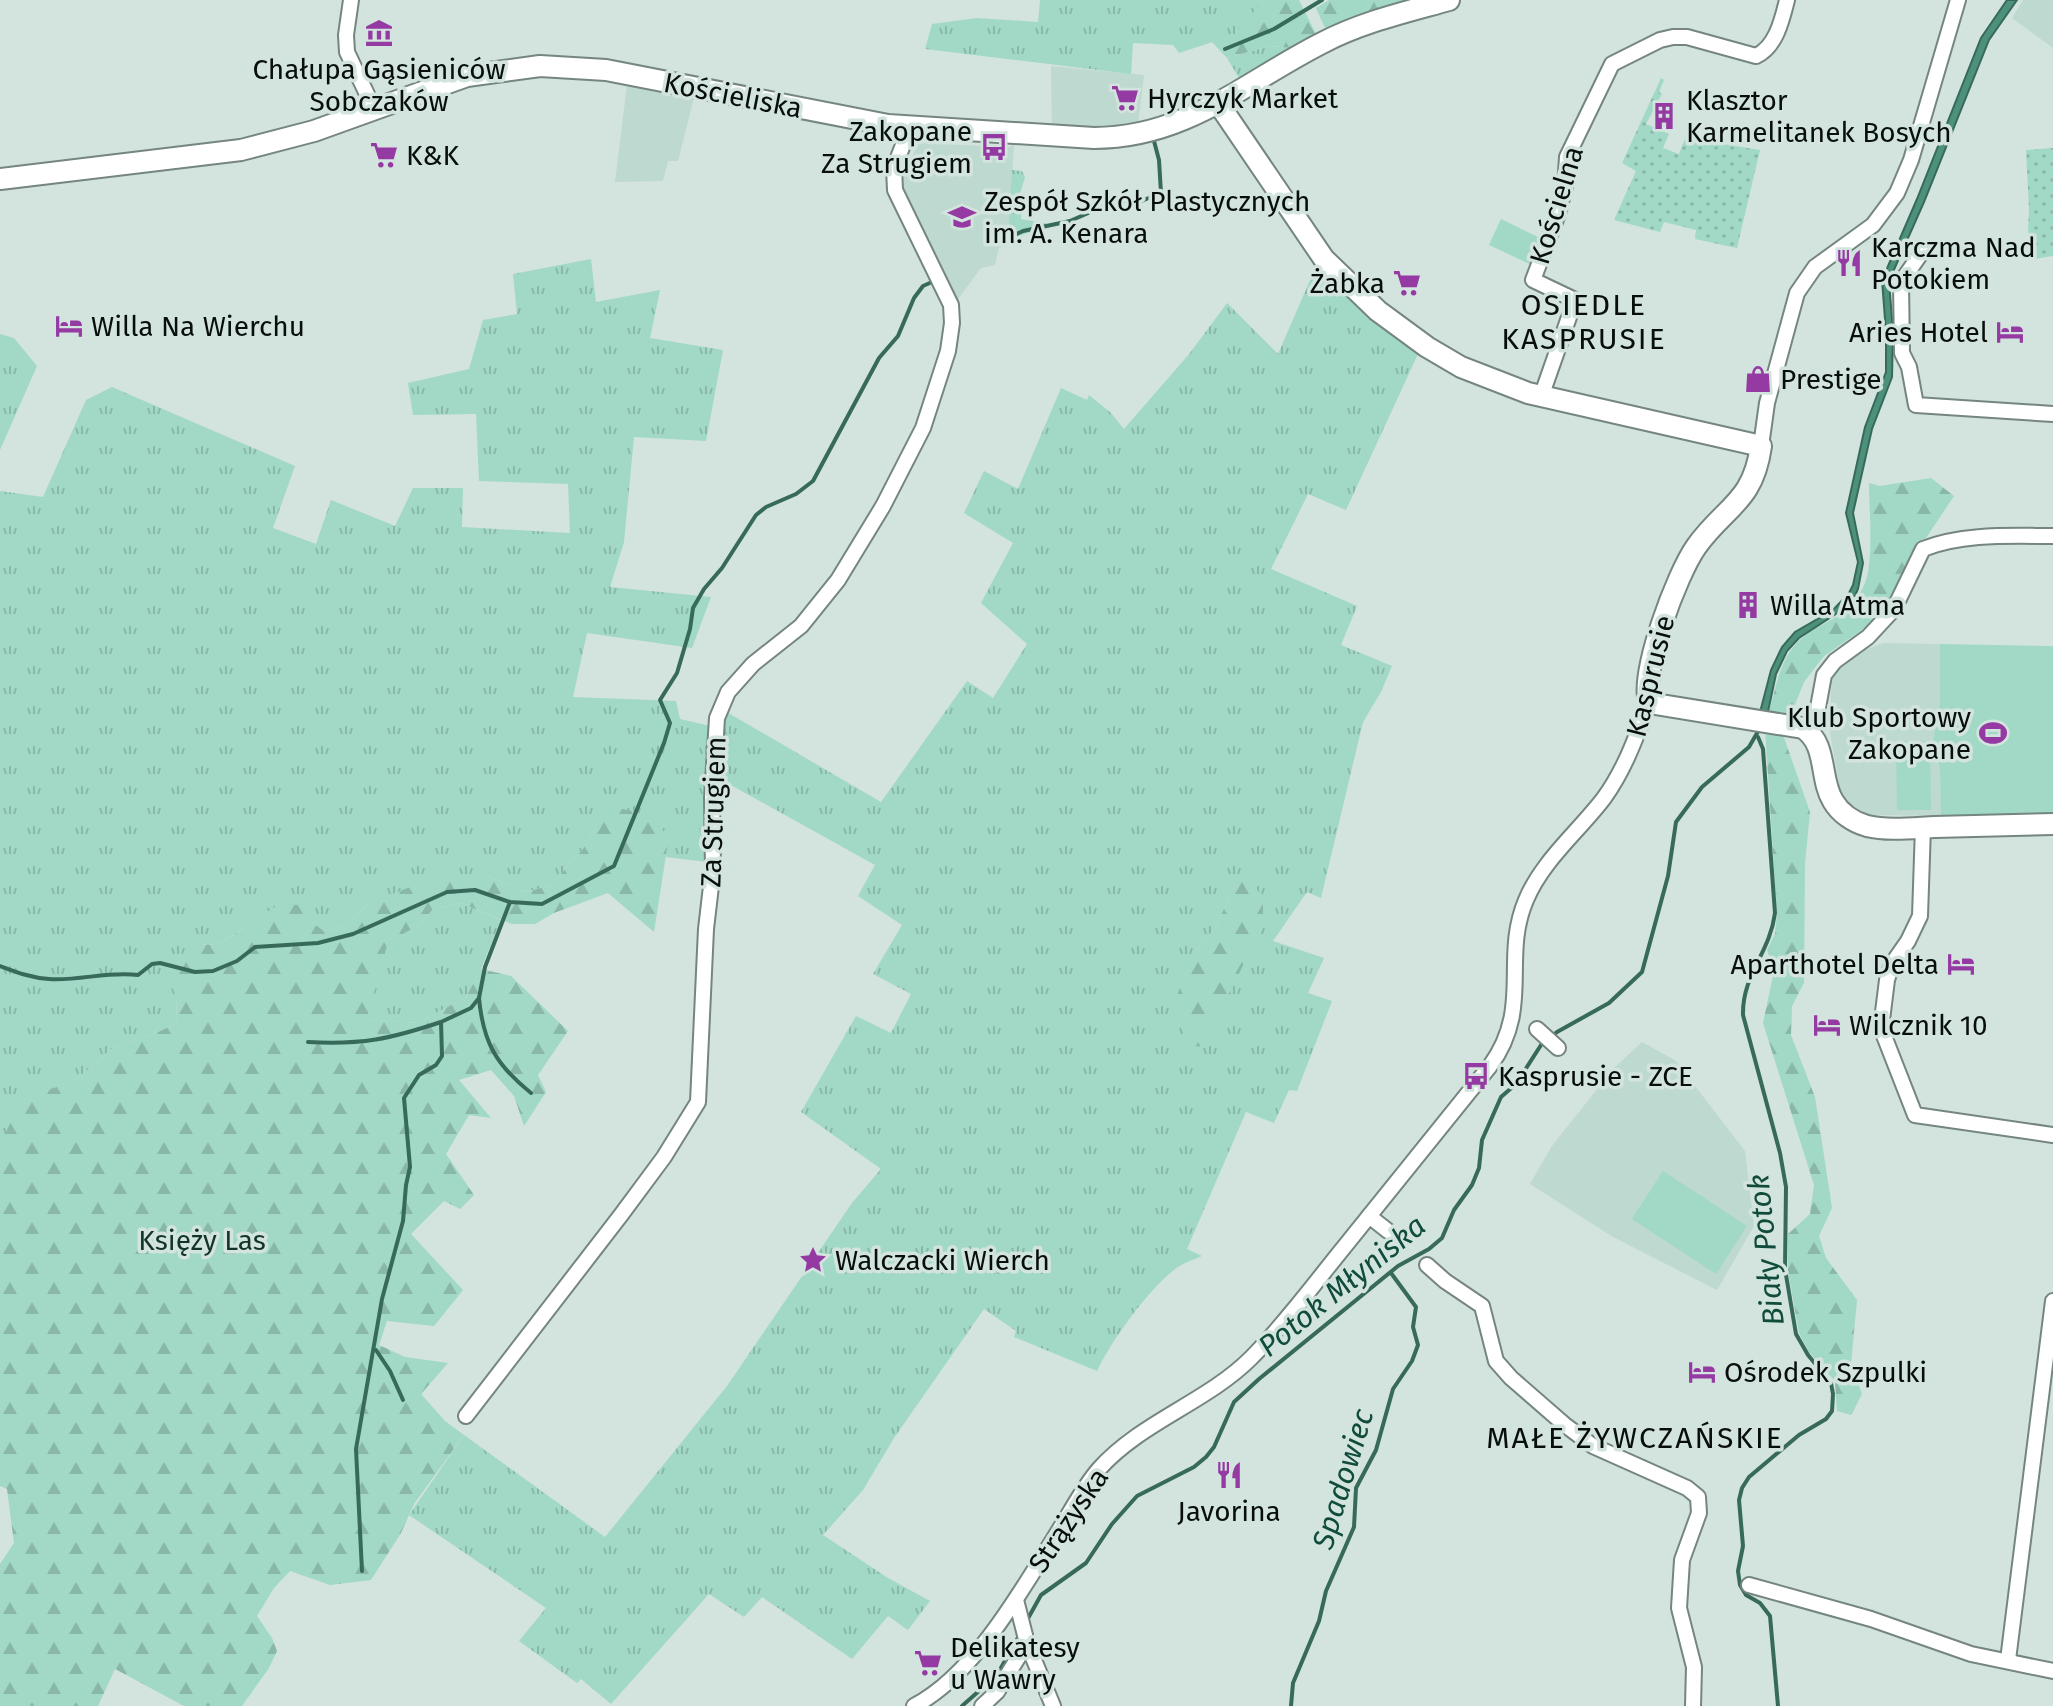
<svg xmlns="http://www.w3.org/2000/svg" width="2053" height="1706" font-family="'Fira Sans',sans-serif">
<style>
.built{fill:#bed9cf}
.grass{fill:url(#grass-tufts);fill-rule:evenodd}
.forest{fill:url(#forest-firs)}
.garden{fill:url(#garden-dots)}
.pitch{fill:#a1d8c6}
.water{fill:#4d917d;stroke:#386a5b;stroke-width:2}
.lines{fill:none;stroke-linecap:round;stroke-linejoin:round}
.stream{stroke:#386a5b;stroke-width:4}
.street-casing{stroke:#758580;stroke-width:18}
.secondary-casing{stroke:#758580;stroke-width:24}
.street{stroke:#fff;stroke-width:14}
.secondary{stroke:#fff;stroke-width:20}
.labels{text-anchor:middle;stroke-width:7;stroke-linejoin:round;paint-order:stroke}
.poi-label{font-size:28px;fill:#080e0c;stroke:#d2e4dd;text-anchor:start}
.street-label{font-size:28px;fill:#080e0c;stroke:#d2e4dd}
.park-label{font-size:28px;fill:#13342b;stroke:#d2e4dd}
.neighbourhood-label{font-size:30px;letter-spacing:2px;fill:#080e0c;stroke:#d2e4dd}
.water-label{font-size:30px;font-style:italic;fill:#104b3c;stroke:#d2e4dd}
</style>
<defs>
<pattern id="grass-tufts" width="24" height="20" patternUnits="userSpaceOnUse" patternTransform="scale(2)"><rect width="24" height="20" fill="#a1d8c6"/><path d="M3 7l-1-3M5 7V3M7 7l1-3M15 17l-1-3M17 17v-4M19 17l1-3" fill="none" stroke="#89b8a9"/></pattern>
<pattern id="forest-firs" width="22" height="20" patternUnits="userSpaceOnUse" patternTransform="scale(2)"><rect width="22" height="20" fill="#a1d8c6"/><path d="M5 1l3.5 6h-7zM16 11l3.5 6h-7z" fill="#89b8a9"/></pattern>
<pattern id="garden-dots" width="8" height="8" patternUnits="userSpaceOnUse" patternTransform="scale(2)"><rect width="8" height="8" fill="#a1d8c6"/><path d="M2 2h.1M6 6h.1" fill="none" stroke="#89b8a9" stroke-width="1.8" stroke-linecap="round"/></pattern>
</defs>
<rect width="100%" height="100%" fill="#d2e4dd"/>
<g class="built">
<polygon points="2023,0 2053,0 2053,48 2012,18"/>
<polygon points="1051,66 1144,75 1138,125 1112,128 1052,125"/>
<polygon points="627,85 694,98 678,161 668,161 663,181 615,182"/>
<polygon points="919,143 1009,147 1014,144 1008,242 999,248 995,265 981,268 958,299 902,195 902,175"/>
<polygon points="1883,643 1940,644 1940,702 1935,724 1936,759 1940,770 1941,816 1870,815 1847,803 1840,790 1829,727 1832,676 1840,665 1859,652"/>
<polygon points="1642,1042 1675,1060 1745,1151 1754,1226 1717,1290 1613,1237 1530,1184 1552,1146 1614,1068"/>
</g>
<g class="grass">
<polygon points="1040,0 1256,0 1261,4 1234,35 1179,53 1173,45 1133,43 1131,74 925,49 932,24 977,18 1038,22"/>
<polygon points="1269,46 1291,48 1239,78 1227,58"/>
<polygon points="1012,170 1022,171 1025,177 1020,194 1022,196 1021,219 1055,225 1008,239"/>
<polygon points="591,259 596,302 660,290 650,338 723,350 706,441 634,437 624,542 610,587 711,597 692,648 587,633 573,697 676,701 680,719 710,726 707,862 666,857 668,836 607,805 583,849 551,885 526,892 482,874 368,904 344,926 324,931 309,920 243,928 218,945 196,944 176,995 177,1023 158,1032 115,1046 78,1078 21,1102 0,1145 0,491 43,497 86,400 112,387 295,466 273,528 316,544 331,500 395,526 413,488 463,488 462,527 570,533 568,484 479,481 476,414 413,415 408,383 469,369 483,320 517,314 513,274"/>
<path d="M1318,262L1326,272V276L1380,327L1418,354L1346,510L1308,494L1271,569L1357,606L1341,645L1392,666L1381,692L1363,722L1321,898L1307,892L1273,941L1324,958L1308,993L1332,1001L1297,1091L1289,1090L1274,1123L1246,1112L1187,1249L1202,1256C1193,1260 1182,1263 1174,1270C1147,1291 1112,1340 1097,1371L1014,1337L1016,1331L984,1309L894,1438L863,1490L823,1535L888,1578L930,1601L908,1630L888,1616L852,1659L762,1597L744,1617L709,1594L611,1704L581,1679L577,1683L519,1641L546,1608L409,1515L464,1435L605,1537L727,1386L852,1203L881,1169L801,1112L856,1016L891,1033L911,994L873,974L902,925L858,896L875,865L720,779L718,749L725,711L881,802L967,681L993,698L1027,644L981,603L1013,543L964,513L984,471L1018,489L1061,388L1087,400L1089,395L1111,413L1124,429L1190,353L1227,303L1278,354ZM1236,883L1263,926L1196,951L1215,928Z"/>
<polygon points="0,334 14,338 37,366 0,450"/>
<polygon points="460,903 501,920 481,969 466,997 418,1023 366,1019 388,941 421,924 432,910"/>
</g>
<g class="forest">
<polygon points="1256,0 1299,0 1316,34 1291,48 1269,46 1227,58 1212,42 1234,35 1260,4"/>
<polygon points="1329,0 1411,0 1358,16 1326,30 1316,8"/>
<path d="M1931,478L1954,496L1926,538L1917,542L1885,608L1869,625L1824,656L1804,682L1791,715L1769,712C1776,687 1780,657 1801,639C1827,617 1849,620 1865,583C1874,561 1869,509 1869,483L1880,486Z"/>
<polygon points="1765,729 1781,729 1810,812 1805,863 1804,983 1792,1006 1791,1035 1815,1097 1832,1208 1819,1236 1826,1258 1857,1300 1851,1364 1862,1394 1851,1415 1837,1411 1835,1381 1809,1352 1799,1333 1788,1271 1788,1234 1810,1214 1814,1185 1763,1023 1774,971 1767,950 1775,934 1777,914"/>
<polygon points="607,805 646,815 669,836 654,932 608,893 554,913 535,924 512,924 460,903 432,910 421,924 388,942 367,1019 418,1023 466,997 481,969 511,976 568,1031 538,1075 546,1092 524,1126 514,1096 491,1070 459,1080 491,1118 469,1115 446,1154 474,1195 460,1209 444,1201 411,1234 463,1290 434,1326 387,1321 379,1345 405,1357 448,1363 421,1394 445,1421 464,1435 414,1504 401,1533 371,1580 330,1585 290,1571 274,1588 257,1616 272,1638 277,1651 269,1668 242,1706 184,1706 115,1669 98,1706 0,1706 0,1564 14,1543 7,1489 0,1486 0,1145 20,1102 78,1078 115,1046 158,1032 177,1023 176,995 166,977 179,956 196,944 218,945 279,904 304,905 309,920 324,931 344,926 368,904 425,881 482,874 526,892 551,885 583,849"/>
<polygon points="1246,872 1263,899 1263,926 1213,1025 1199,1047 1186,1042 1177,995 1196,951 1215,928 1236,883"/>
</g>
<g class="garden">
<polygon points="1661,78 1664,80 1659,92 1662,94 1646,124 1669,134 1663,148 1679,154 1686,136 1692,139 1760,150 1737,248 1695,239 1696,230 1664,222 1660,232 1614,220 1636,171 1622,163"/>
<polygon points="2053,148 2053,256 2027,260 2029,208 2026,150"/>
</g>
<g class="pitch">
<polygon points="1501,219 1544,240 1532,265 1489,245"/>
<polygon points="1940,644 2053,646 2053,813 1941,816 1940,770 1933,742 1940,702"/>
<polygon points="1896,741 1930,741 1931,810 1897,810"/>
<polygon points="1663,1171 1747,1226 1716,1274 1632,1219"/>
</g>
<polygon class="water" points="2007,0 2017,0 1989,40 1924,202 1889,281 1893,332 1892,377 1872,429 1853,513 1863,563 1858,589 1854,598 1845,608 1799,638 1787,651 1776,674 1766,721 1758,720 1771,670 1782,647 1795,632 1833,610 1849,593 1853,585 1858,562 1846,513 1865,427 1886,372 1886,332 1882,280 1917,199 1981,38"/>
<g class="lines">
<g class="stream">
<polyline points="1225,49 1274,29 1322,0"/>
<polyline points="1010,237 1023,231 1070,221 1118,200 1139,202 1161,193 1159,160 1154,141"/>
<path d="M1758,737L1763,749L1775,913C1770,953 1742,975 1743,1015L1780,1153L1786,1187L1785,1269L1796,1334L1808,1355L1831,1383L1833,1394L1832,1411L1826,1419L1799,1435L1749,1477L1742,1488L1739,1500L1743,1546L1738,1571L1740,1585L1746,1595L1760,1603L1770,1616L1778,1706"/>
<path d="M0,966C16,972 31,978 49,979C79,981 109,971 138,975L152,964L160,963L195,972L213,971L237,961L255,947L318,943L353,934L447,892L475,890L510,902L542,904L614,866L664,743L670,723L660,700L677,673L690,629L693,608L704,589L722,568L756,515L766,507L796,494L813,481L879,358L898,336L914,298L923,286L932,282"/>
<path d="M479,998C483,1042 496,1065 531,1093"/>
<path d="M308,1042C362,1045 390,1039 441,1022"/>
<polyline points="376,1350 390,1371 403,1400"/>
<polyline points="362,1571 356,1449 382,1299 403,1221 406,1185 410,1167 404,1098 419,1075 436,1065 442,1056 441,1022 471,1008 479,998 485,967 510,902"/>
<polyline points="1026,1622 1041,1595 1086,1563 1112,1524 1137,1496 1194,1467 1206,1457 1214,1447 1234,1402 1259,1379 1398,1266 1429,1249 1442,1238 1454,1210 1472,1185 1479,1168 1482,1140 1501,1097 1516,1084 1541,1045 1557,1032 1609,1003 1642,972 1668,876 1676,822 1702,787 1749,747 1760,728"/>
<polyline points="962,1706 997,1675 1020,1634"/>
<polyline points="1291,1706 1293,1683 1319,1621 1326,1591 1354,1527 1356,1488 1376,1450 1393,1389 1412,1361 1418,1345 1413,1327 1416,1307 1391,1273"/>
</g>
<g class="street-casing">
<g id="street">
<polyline points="351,0 346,35 347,52 374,109"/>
<polyline points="1922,252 1901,282 1902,353 1909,367 1916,405 2053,414"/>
<path d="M1541,397L1575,300L1533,280L1558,214L1565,186L1567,157L1612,64L1660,40L1673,37H1687L1756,56C1776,47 1782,20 1787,0"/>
<polyline points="1761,446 1767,403 1797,293 1815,267 1873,225 1897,193 1911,160 1958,0"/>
<path d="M1807,731L1817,713L1824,675L1835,661L1868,637L1894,609L1923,549C1963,533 2011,536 2053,536"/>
<polyline points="1923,827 1920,916 1908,941 1892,964 1887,980 1881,1028 1915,1115 2053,1135"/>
<polyline points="1537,1029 1558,1048"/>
<polyline points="1369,1216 1388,1231"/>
<polyline points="1427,1265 1445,1281 1482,1306 1496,1361 1511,1378 1565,1425 1593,1446 1687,1488 1698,1497 1699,1513 1682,1560 1679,1608 1694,1667 1693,1706"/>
<polyline points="466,1416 621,1215 664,1157 698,1102 706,929 713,869 712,798 717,718 728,692 753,664 801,626 838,580 883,506 923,428 948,351 952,323 951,305 895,190 894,168 910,127"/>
<polyline points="1749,1585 1871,1619 1971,1654 2053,1671"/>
<polyline points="1016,1600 1027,1643 1053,1706"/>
<polyline points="2008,1660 2053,1301"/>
<path d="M914,1706C978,1673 1028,1579 1066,1519C1076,1502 1086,1484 1099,1469C1141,1422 1207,1402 1251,1358C1285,1324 1314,1284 1345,1246C1393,1186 1441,1126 1490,1066C1533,1007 1501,959 1526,900C1542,861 1579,831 1604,798C1625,769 1636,737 1649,703"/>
<polyline points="982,1706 997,1692 1027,1643"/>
</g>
</g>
<g class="secondary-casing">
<g id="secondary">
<path d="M1218,103L1324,259L1378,311L1427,347L1461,367L1528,393L1761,446C1753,503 1725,506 1696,547C1677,574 1640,672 1649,703L1803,728C1828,744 1819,778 1833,801C1840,813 1853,822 1867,826C1888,831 1913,828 1935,827C1974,826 2014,825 2053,824"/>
<path d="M0,179L241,150L314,131L467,76L540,66L606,70L888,125L1094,138C1186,138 1245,82 1322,43C1362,22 1406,12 1449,0"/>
</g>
</g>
<use href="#street" class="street"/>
<use href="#secondary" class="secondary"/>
</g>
<defs>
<g id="museum-bare" transform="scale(2.16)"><path d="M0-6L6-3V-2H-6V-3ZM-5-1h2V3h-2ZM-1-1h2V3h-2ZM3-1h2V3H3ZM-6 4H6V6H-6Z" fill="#9539a3" stroke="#d2e4dd" stroke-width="2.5" paint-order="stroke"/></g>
<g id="supermarket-bare" transform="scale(2.16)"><path d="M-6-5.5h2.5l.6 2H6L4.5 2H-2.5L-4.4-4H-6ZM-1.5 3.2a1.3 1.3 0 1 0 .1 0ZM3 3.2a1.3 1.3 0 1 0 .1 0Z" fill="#9539a3" stroke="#d2e4dd" stroke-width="2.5" paint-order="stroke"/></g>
<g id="building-bare" transform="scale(2.16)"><path d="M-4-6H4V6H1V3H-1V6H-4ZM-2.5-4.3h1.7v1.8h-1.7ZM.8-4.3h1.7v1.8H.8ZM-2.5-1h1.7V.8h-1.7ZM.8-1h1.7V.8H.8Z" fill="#9539a3" stroke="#d2e4dd" stroke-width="2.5" paint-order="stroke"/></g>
<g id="bus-bare" transform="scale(2.16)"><path d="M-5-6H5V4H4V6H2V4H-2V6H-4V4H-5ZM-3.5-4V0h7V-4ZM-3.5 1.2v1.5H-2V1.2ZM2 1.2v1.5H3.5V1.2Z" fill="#9539a3" stroke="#d2e4dd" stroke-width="2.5" paint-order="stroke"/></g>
<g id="school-bare" transform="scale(2.16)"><path d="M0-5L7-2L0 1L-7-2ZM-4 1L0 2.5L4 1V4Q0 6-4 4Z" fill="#9539a3" stroke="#d2e4dd" stroke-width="2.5" paint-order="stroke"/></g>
<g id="restaurant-bare" transform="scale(2.16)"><path d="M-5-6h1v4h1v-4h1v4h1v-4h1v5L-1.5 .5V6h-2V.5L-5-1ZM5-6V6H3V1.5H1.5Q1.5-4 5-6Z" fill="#9539a3" stroke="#d2e4dd" stroke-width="2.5" paint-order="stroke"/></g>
<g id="hotel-bare" transform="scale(2.16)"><path d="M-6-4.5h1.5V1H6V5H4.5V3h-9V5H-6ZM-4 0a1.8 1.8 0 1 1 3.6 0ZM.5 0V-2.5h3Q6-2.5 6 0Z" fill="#9539a3" stroke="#d2e4dd" stroke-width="2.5" paint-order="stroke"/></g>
<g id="shop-bare" transform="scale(2.16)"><path d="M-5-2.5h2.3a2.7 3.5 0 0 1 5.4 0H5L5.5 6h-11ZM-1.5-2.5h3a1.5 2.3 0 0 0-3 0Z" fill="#9539a3" stroke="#d2e4dd" stroke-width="2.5" paint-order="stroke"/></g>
<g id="stadium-bare" transform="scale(2.16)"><path d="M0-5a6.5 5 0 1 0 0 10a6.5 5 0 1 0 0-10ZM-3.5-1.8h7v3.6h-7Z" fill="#9539a3" stroke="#d2e4dd" stroke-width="2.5" paint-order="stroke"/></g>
<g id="sight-bare" transform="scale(2.16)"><path d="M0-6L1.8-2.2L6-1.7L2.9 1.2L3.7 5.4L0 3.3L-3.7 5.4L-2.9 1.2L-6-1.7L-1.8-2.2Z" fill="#9539a3" stroke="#d2e4dd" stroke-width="2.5" paint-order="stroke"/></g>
</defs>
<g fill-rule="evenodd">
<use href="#museum-bare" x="379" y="33"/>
<use href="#supermarket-bare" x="1125" y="98"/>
<use href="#building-bare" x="1664" y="116"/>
<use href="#bus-bare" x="994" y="147"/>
<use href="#supermarket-bare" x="384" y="155"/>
<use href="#school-bare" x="962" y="217"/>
<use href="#restaurant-bare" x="1849" y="263"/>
<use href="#supermarket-bare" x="1407" y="283"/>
<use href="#hotel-bare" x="69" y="326"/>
<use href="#hotel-bare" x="2010" y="332"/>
<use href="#shop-bare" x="1758" y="379"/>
<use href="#building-bare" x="1748" y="605"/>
<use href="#stadium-bare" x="1993" y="733"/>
<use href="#hotel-bare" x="1961" y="964"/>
<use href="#hotel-bare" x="1827" y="1025"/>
<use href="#bus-bare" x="1476" y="1076"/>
<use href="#sight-bare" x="813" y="1260"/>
<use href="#hotel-bare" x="1702" y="1372"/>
<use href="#restaurant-bare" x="1229" y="1475"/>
<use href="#supermarket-bare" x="928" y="1663"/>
</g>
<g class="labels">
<g class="poi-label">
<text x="379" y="79" text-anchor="middle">Chałupa Gąsieniców<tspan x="379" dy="32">Sobczaków</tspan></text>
<text x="1147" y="108">Hyrczyk Market</text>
<text x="1686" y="110">Klasztor<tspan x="1686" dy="32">Karmelitanek Bosych</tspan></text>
<text x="972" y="141" text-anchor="end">Zakopane<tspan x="972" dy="32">Za Strugiem</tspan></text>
<text x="406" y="165">K&amp;K</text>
<text x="984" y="211">Zespół Szkół Plastycznych<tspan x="984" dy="32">im. A. Kenara</tspan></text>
<text x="1871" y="257">Karczma Nad<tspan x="1871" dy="32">Potokiem</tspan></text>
<text x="1385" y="293" text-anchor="end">Żabka</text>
<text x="91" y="336">Willa Na Wierchu</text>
<text x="1988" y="342" text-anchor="end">Aries Hotel</text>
<text x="1780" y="389">Prestige</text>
<text x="1770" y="615">Willa Atma</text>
<text x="1971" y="727" text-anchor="end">Klub Sportowy<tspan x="1971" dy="32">Zakopane</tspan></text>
<text x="1939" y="974" text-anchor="end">Aparthotel Delta</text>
<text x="1849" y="1035">Wilcznik 10</text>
<text x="1498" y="1086">Kasprusie - ZCE</text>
<text x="835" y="1270">Walczacki Wierch</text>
<text x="1724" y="1382">Ośrodek Szpulki</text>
<text x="1229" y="1521" text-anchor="middle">Javorina</text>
<text x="950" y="1657">Delikatesy<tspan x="950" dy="32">u Wawry</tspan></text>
</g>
<g class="street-label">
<text transform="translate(733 95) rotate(11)" y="10">Kościeliska</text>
<text transform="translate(1556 205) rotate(-73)" y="10">Kościelna</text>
<text transform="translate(1650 676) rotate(-76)" y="10">Kasprusie</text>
<text transform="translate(713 812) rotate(-88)" y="10">Za Strugiem</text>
<text transform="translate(1068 1520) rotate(-56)" y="10">Strążyska</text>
</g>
<g class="park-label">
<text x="202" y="1250">Księży Las</text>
</g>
<g class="neighbourhood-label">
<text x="1584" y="315">OSIEDLE<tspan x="1584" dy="34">KASPRUSIE</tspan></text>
<text x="1635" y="1448">MAŁE ŻYWCZAŃSKIE</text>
</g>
<g class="water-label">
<text transform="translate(1766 1250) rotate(-96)" y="10">Biały Potok</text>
<text transform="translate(1342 1286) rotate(-39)" y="10">Potok Młyniska</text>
<text transform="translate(1343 1479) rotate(-73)" y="10">Spadowiec</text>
</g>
</g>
</svg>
